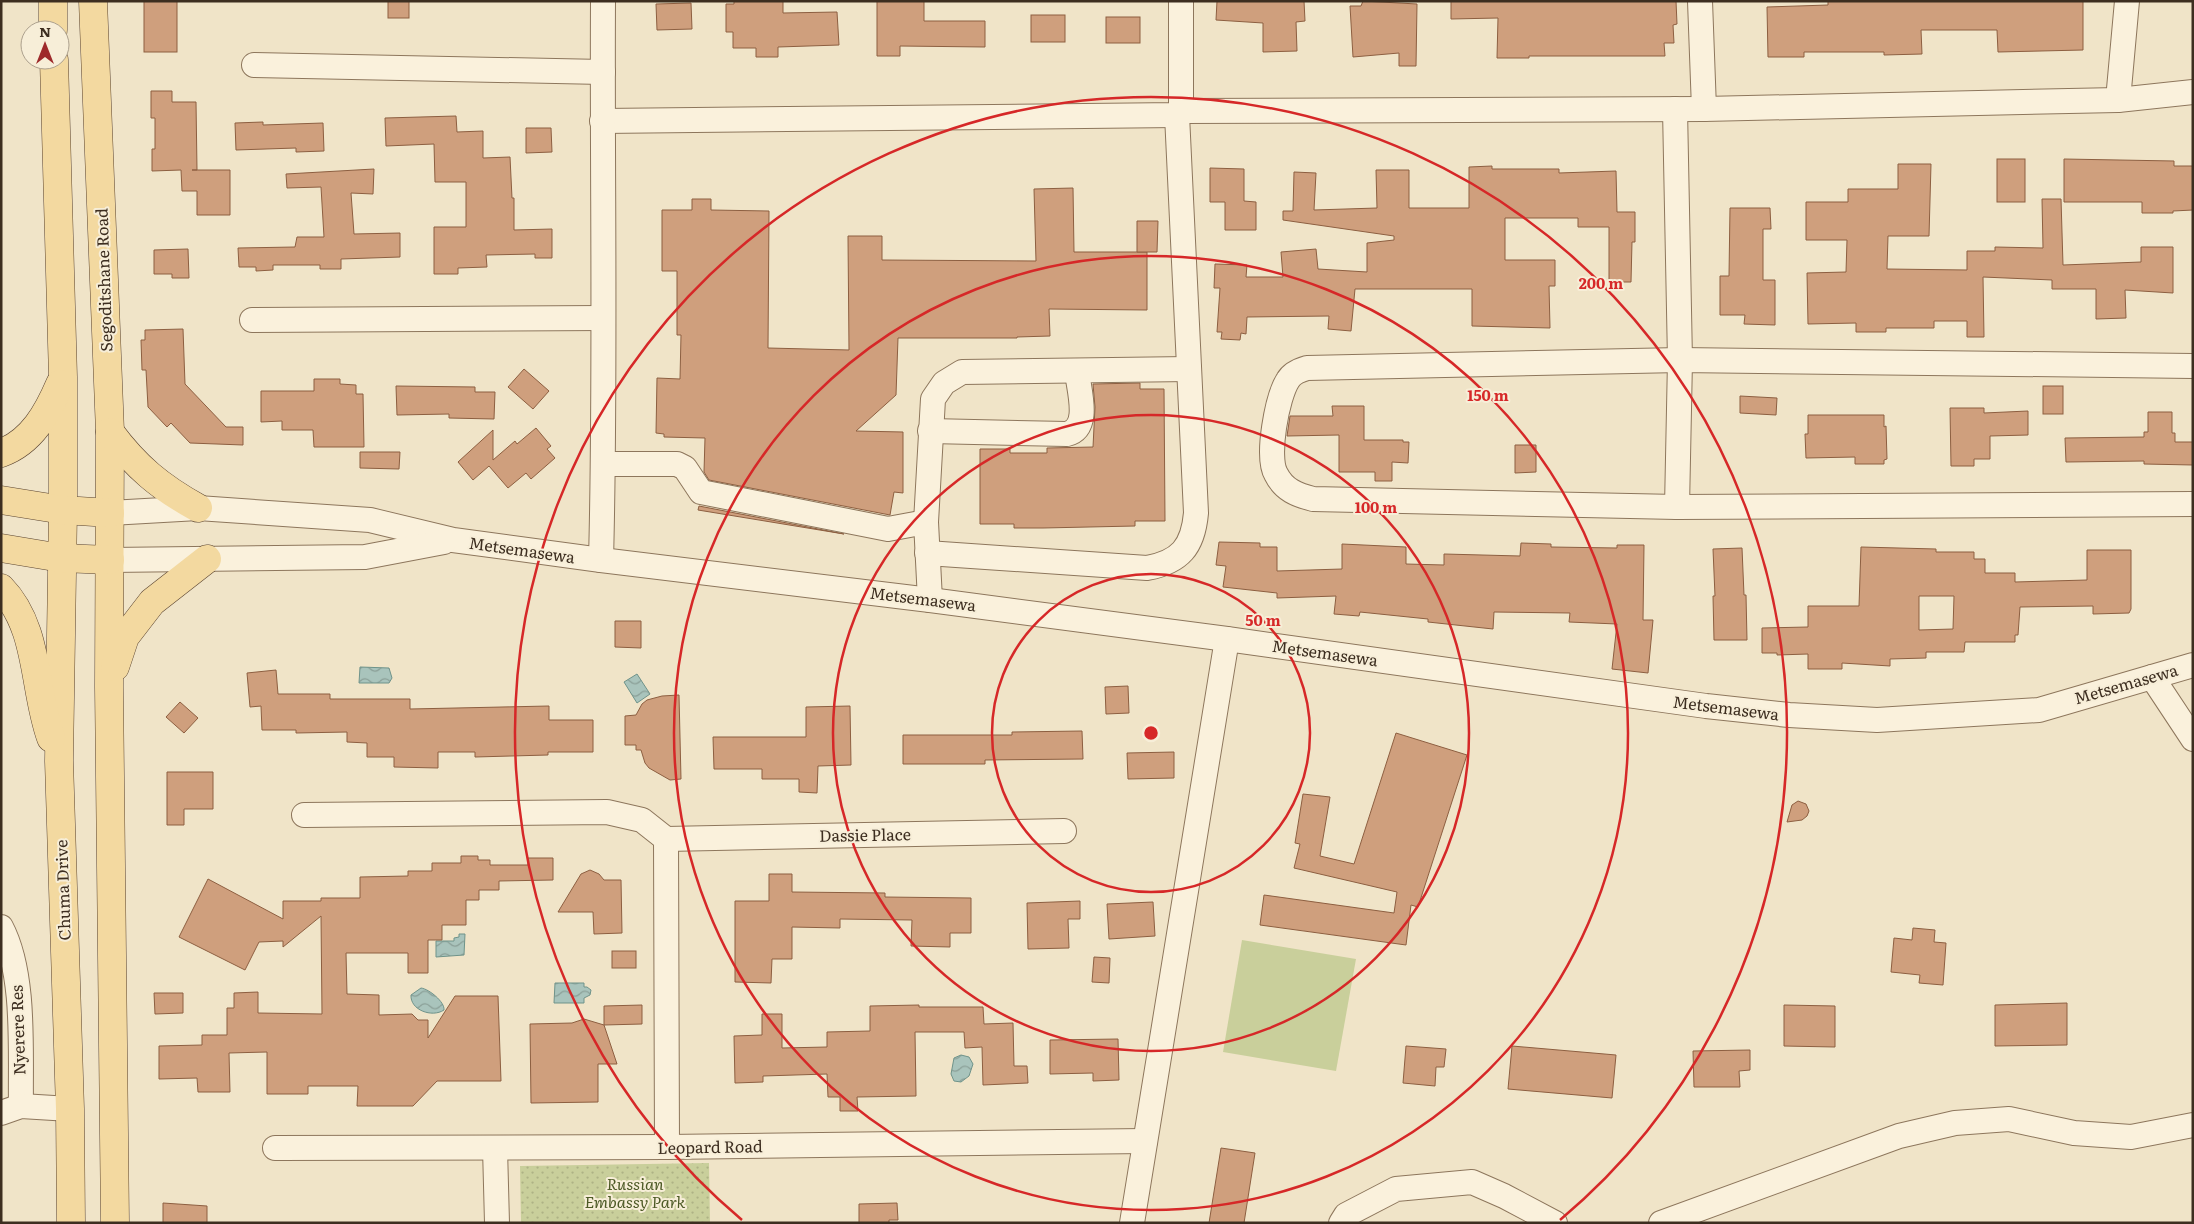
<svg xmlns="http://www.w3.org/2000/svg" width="2194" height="1224" font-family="Literata,serif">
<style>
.park{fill:url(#park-dots)}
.pitch{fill:#c9cf9b}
.water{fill:url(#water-waves);stroke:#6f938a}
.building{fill:#cf9f7d;stroke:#8d5f41;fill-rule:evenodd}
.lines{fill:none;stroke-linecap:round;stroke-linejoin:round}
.minor-casing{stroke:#8d765c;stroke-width:26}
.major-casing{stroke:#5b4430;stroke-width:29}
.minor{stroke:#faf1dc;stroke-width:24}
.major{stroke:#f3d9a0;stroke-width:28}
.ring{fill:none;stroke:#d62828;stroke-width:2.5}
.labels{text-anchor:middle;stroke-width:4;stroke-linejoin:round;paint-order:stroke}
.street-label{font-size:16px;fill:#3d2e20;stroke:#f7eed8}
.park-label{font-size:16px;font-style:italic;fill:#4d5a26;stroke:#f7eed8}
.centre{fill:#d62828;stroke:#f7eed8;stroke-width:2.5}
.ring-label{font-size:15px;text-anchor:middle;font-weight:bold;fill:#d62828;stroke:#f7eed8;stroke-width:4;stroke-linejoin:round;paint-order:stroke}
</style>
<defs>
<pattern id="park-dots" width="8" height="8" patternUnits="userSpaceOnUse" patternTransform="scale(1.25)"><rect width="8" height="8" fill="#c9cf9b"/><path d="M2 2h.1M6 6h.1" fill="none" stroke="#aeb285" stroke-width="1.8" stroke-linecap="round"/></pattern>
<pattern id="water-waves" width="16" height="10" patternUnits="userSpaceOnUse" patternTransform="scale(1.25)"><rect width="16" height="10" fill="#a9c4bc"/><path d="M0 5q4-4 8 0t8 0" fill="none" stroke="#8ba098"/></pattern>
</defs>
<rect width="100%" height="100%" fill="#f0e4c8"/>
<polygon class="park" points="709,1163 710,1223 521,1223 520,1166"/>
<polygon class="pitch" points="1242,940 1356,959 1336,1071 1223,1052"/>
<g class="water">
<polygon points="360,667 389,668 392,678 389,683 359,683"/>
<polygon points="637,674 650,694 637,703 624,682"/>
<polygon points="459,934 465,934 464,955 436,957 436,941 454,941 454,938 459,937"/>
<polygon points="555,983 584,983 584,987 587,987 591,990 590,995 584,998 584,1003 554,1003"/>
<path d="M421,988C429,989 445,1002 444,1010C432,1018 410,1010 411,995Z"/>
<polygon points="961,1055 969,1057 973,1064 969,1076 961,1082 954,1081 951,1074 954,1058"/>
</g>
<g class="building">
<rect x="144" y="1" width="33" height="51"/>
<rect x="388" y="1" width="21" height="17"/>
<polygon points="734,1 783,1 783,13 837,12 839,45 778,47 778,57 756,57 756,48 733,48 733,32 726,32 726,4 734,4"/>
<polygon points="877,1 924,1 924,21 985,21 985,47 900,46 900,56 877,56"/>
<polygon points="1217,1 1304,1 1305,21 1296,22 1297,51 1263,52 1263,23 1216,20"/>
<polygon points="1363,1 1417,4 1416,66 1399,66 1399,53 1353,57 1350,6 1361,6"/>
<polygon points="1451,1 1676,1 1677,24 1673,25 1674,43 1664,43 1665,56 1529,56 1529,58 1497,58 1498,18 1451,19"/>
<polygon points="1828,1 2083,1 2083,50 1998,52 1997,30 1921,30 1922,54 1884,55 1884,52 1804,52 1804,57 1768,57 1767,7 1828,5"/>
<polygon points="691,3 692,29 657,30 656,4"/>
<rect x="1031" y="15" width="34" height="27"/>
<rect x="1106" y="17" width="34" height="26"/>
<polygon points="151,91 172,91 172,102 196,102 197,170 192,170 230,170 230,215 197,215 197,191 182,191 181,170 152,171 152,149 155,149 155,118 151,118"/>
<polygon points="456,116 457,132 483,131 483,158 510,157 512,198 514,198 514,230 552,229 552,258 535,258 535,254 486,255 487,267 458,268 458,274 434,274 434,227 466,227 466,182 435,182 434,144 386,146 385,118"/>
<polygon points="263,122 263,125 323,123 324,151 296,152 296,148 236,150 235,123"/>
<polygon points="526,128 551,128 552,152 526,153"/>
<rect x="1997" y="159" width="28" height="43"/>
<polygon points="2064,159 2174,161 2174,166 2193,166 2193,210 2173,211 2173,213 2142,213 2142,202 2064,202"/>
<polygon points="1898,164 1931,164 1929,236 1888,236 1887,269 1967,270 1967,251 1995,251 1995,247 2043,248 2042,199 2061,199 2063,265 2141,262 2141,247 2173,247 2173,293 2125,290 2126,318 2096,319 2096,289 2052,289 2052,280 1983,277 1984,337 1967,337 1967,321 1934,321 1934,328 1886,328 1886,332 1856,332 1856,323 1808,324 1807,273 1846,272 1847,240 1806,240 1806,202 1848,202 1848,189 1898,189"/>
<polygon points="1492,166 1492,169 1559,169 1559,173 1616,171 1617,212 1635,212 1635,242 1632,242 1631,282 1609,282 1609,227 1578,227 1578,218 1505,218 1505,260 1555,260 1555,286 1549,286 1550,328 1472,326 1472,289 1355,289 1351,331 1328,329 1329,316 1247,317 1246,334 1241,333 1240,340 1221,339 1222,332 1217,332 1220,288 1214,288 1215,264 1247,265 1246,277 1283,277 1281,252 1316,249 1318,269 1367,272 1367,243 1394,240 1394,236 1283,220 1283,211 1293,211 1294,172 1316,173 1314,210 1377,208 1376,170 1409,170 1409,208 1469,208 1469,167"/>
<polygon points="1210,168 1244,169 1244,201 1256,202 1256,230 1225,230 1225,202 1210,202"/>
<polygon points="374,169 373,194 351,193 354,234 400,233 400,257 341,259 341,269 320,269 320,265 273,265 273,270 256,271 256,267 239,267 238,248 295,247 297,237 324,237 321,187 287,188 286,174"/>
<polygon points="1073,188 1074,252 1147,252 1147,310 1049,309 1050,336 1017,337 1017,338 898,338 896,395 856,431 903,432 903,493 894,492 890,515 709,480 704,472 705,438 664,437 664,434 656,433 657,378 680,379 681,335 677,335 677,271 662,271 662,210 692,210 692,199 711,199 711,210 769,211 768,348 849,350 848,236 882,236 882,260 1036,261 1034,189"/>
<polygon points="1730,208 1770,208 1771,229 1763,229 1763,280 1775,280 1775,325 1744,324 1745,315 1720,315 1720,276 1729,276"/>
<polygon points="1137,221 1158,221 1157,252 1137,252"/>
<polygon points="188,249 189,278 172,278 172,274 154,274 154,250"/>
<polygon points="183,329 185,384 226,427 243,427 243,445 190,443 171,423 167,427 148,407 146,370 142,370 141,340 145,340 145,330"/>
<polygon points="524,369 549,391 533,409 508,387"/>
<polygon points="314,379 340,379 340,384 356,385 356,394 363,394 364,447 314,447 313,430 282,430 282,421 261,422 261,391 314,391"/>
<polygon points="1140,383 1140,389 1164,389 1165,521 1135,521 1135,526 1043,528 1014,528 1014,524 980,524 980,449 1010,449 1010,453 1047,453 1047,448 1093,447 1095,407 1093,384"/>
<polygon points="396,386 475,387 475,392 495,392 494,419 449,418 449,414 397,415"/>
<rect x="2043" y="386" width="20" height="28"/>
<polygon points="1740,396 1777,398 1776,415 1740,413"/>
<polygon points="1332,406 1364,406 1364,440 1403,440 1403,442 1409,442 1408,463 1392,462 1392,481 1375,481 1375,472 1339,472 1339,435 1287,436 1290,416 1333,416"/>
<polygon points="1950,408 1984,408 1984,413 2028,411 2028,435 1990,436 1990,459 1974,459 1974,466 1951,466"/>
<polygon points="2148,412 2172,412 2172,433 2175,433 2175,442 2193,442 2193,465 2144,464 2144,461 2066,462 2065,438 2144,437 2144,432 2148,432"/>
<polygon points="1808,415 1884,415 1884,427 1886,426 1887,459 1884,460 1884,464 1855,464 1855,457 1806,458 1805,434 1808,434"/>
<polygon points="536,428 551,446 547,449 555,458 531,479 526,473 508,488 489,466 473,480 458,462 493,430 493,460 515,441 517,444"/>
<polygon points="1515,445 1536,445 1536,472 1515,473"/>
<polygon points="360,452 400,452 399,469 360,468"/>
<polygon points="699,506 844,534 698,510"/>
<polygon points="1219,542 1260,543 1260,547 1277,547 1277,571 1342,569 1342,544 1406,547 1406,564 1444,565 1444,554 1520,556 1521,543 1551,544 1551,547 1617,548 1617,545 1644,545 1643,620 1653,620 1648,673 1612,669 1617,624 1569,622 1570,613 1494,612 1493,629 1428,622 1428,619 1360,612 1359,616 1334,614 1336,596 1277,598 1277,593 1223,587 1226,566 1216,565"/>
<path d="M1861,547L1936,549V552H1974V559H1985V573H2015V582L2087,580V550H2131V609L2129,613L2093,614V606L2020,607L2018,635H2015V642H1965L1964,652H1926V658L1890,659V666L1842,663V669H1808V654L1777,655V653H1762V628L1808,627V606H1859ZM1919,596H1954L1953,629L1919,630Z"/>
<polygon points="1742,548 1744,595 1746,595 1747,640 1714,640 1713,596 1715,596 1713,549"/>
<polygon points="615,621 641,621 641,648 615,647"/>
<polygon points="276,670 278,694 330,694 330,699 410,699 410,709 549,706 549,720 593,720 593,752 548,752 548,755 475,757 475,752 438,752 438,768 394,767 394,757 367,757 367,743 347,742 347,732 296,733 296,730 262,730 261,706 250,707 247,673"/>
<polygon points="1128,686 1129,713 1106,714 1105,687"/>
<polygon points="679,695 681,779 670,780 649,768 645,763 641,750 636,750 636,745 625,745 625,716 636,715 642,704 647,700 662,696"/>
<polygon points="180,702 198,718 184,733 166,717"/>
<polygon points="850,706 851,765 818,766 817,793 799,792 799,779 762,779 762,769 714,769 713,737 806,737 806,707"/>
<polygon points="1082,731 1083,759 985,760 985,764 903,764 903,735 1012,735 1012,732"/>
<polygon points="1396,733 1467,755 1418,907 1411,905 1406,945 1260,925 1264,895 1394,913 1397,892 1294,868 1300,844 1295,843 1303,794 1330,797 1320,856 1354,864"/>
<polygon points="1174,752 1174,778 1128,779 1127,753"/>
<polygon points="167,772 213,772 213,809 184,809 184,825 167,825"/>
<polygon points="1798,801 1806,804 1809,811 1807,816 1802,820 1787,822 1792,805"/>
<polygon points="461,856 478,856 478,860 490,860 490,865 528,865 528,858 553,858 553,880 499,881 499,890 479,890 479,900 466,900 466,925 442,925 442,940 428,940 428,973 408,973 408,953 346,953 347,994 379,995 379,1015 412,1014 418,1020 428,1020 428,1038 455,996 498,996 501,1081 437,1081 413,1106 357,1106 358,1086 308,1086 308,1094 267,1094 267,1052 229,1053 230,1092 198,1092 197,1078 159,1079 159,1046 202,1045 202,1035 227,1035 227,1008 234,1008 234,993 258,992 258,1013 322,1014 321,916 283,947 283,941 259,942 245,970 179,937 208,879 283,919 283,901 321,901 321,898 360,898 360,877 408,876 408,871 432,871 432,863 461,863"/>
<polygon points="590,870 599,874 604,880 621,880 622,933 594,934 593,912 558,912 581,874"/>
<polygon points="769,874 792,874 792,892 885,893 885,897 971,898 971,933 950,933 950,947 911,946 912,920 840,919 840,928 792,927 792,959 772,959 771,983 735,982 735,901 769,901"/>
<polygon points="1080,901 1080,919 1068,919 1069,948 1028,949 1027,903"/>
<polygon points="1153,902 1155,936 1109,939 1107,904"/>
<polygon points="1913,928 1935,930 1934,942 1946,943 1943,985 1919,983 1920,975 1891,972 1894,938 1912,940"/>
<rect x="612" y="951" width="24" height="17"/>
<polygon points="1094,957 1110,958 1109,983 1092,982"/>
<polygon points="154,993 183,993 183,1013 155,1014"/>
<polygon points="2067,1003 2067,1045 1995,1046 1995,1005"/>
<polygon points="642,1005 642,1024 604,1025 604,1006"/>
<polygon points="919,1005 919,1007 983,1007 984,1024 1013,1023 1014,1066 1027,1066 1028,1083 983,1085 982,1047 965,1048 964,1032 915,1032 916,1096 857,1097 858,1111 840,1111 840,1097 828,1097 827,1074 763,1076 763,1082 735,1083 734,1036 762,1035 762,1014 782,1014 782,1048 827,1047 827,1032 870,1031 870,1006"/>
<polygon points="1784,1005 1835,1006 1835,1047 1784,1046"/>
<polygon points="584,1019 604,1025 617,1064 598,1064 598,1102 531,1103 530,1024 572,1023"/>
<polygon points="1118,1039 1119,1080 1093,1081 1093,1073 1050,1074 1050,1040"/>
<polygon points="1406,1046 1446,1049 1444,1067 1436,1067 1435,1086 1403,1083"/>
<polygon points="1512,1046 1616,1055 1612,1098 1508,1089"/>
<polygon points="1750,1050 1750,1070 1739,1071 1740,1087 1694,1087 1693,1051"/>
<polygon points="1221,1148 1255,1153 1244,1223 1209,1223"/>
<polygon points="163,1203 207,1206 207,1223 163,1223"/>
<polygon points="897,1203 898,1220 889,1220 889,1223 859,1223 859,1204"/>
</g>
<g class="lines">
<g class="minor-casing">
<g id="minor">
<polyline points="1181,1 1181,111"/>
<polyline points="1700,1 1704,109"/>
<polyline points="254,65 603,72"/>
<polyline points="2118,100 2127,1"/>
<polyline points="1675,109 1680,360 1677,507"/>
<polyline points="602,121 1177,115 1181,111 1704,109 2118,100 2193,92"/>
<polyline points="252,320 603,318"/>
<path d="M2193,366L1680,360L1307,368C1300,370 1292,373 1288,380C1277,397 1266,457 1276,474C1284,490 1297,495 1313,499L1677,507L2193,504"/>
<path d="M930,431L1067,434C1091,428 1079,391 1077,372"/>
<polyline points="603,464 677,464 685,468 701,492 888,529 926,522"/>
<polyline points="110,513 198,508 370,520 453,540 601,560 930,600 1227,639 1706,706 1789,715 1877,720 2039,710 2193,665"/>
<path d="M927,553L1147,568C1180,562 1193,547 1196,513L1177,115"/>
<polyline points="110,560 365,557 444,542"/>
<path d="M601,560C606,374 602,188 603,1"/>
<polyline points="930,600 926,522 933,399 944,383 962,372 1189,369"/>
<polyline points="2152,677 2193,739"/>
<polyline points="304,815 607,812 642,820 666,839"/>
<polyline points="666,839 1064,831"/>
<polyline points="666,839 667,1147"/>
<path d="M1,927C26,974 20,1053 21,1106"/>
<polyline points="1,1113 21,1106 70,1109"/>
<polyline points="275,1148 667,1147 1145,1141"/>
<polyline points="495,1148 497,1223"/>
<polyline points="1132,1223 1227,639"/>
<polyline points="1341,1223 1346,1215 1396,1189 1472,1182 1504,1196 1555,1223"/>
<polyline points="1661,1223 1899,1136 1955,1123 2009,1119 2074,1133 2131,1137 2193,1125"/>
</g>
</g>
<g class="major-casing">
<g id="major">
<polyline points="53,1 53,30"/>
<polyline points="93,1 110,432 109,687 115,1223"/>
<polyline points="54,60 63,377 63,510 59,761 70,1109 71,1223"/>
<path d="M110,432C136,467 160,487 198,508"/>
<path d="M1,453C32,442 48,412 60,384"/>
<polyline points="1,500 63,510 110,513"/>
<polyline points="1,548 61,558 110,560"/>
<path d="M1,588C40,628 33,689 51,738"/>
<polyline points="115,667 125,637 152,602 207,559"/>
</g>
</g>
<use href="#minor" class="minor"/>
<use href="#major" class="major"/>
</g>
<g class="ring">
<circle cx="1151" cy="733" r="159"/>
<circle cx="1151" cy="733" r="318"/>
<circle cx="1151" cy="733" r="477"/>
<path d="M742 1220A636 636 0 1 1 1560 1220"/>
</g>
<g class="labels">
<g class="street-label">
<text transform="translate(104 280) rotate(-92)" y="6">Segoditshane Road</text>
<text transform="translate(522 550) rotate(8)" y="6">Metsemasewa</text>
<text transform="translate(923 599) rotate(7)" y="6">Metsemasewa</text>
<text transform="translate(1325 653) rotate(8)" y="6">Metsemasewa</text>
<text transform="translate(2126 684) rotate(-16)" y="6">Metsemasewa</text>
<text transform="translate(1726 708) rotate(7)" y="6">Metsemasewa</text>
<text transform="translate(865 835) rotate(-1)" y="6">Dassie Place</text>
<text transform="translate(63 890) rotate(-92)" y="6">Chuma Drive</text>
<text transform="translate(18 1030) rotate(-92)" y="6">Nyerere Res</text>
<text transform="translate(710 1147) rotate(-1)" y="6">Leopard Road</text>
</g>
<g class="park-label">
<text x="635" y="1190">Russian<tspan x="635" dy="18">Embassy Park</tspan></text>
</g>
</g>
<circle cx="1151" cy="733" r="8" class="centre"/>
<g class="ring-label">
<text x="1601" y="289">200 m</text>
<text x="1488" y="401">150 m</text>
<text x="1376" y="513">100 m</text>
<text x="1263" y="626">50 m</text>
</g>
<rect width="2194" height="1224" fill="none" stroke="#3d2e20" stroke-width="5"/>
<g transform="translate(45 45)"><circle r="24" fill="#f7eed8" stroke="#ada18e"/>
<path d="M0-4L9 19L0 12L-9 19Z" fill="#9e2a2b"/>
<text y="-8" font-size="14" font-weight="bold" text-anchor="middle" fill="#3d2e20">N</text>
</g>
</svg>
